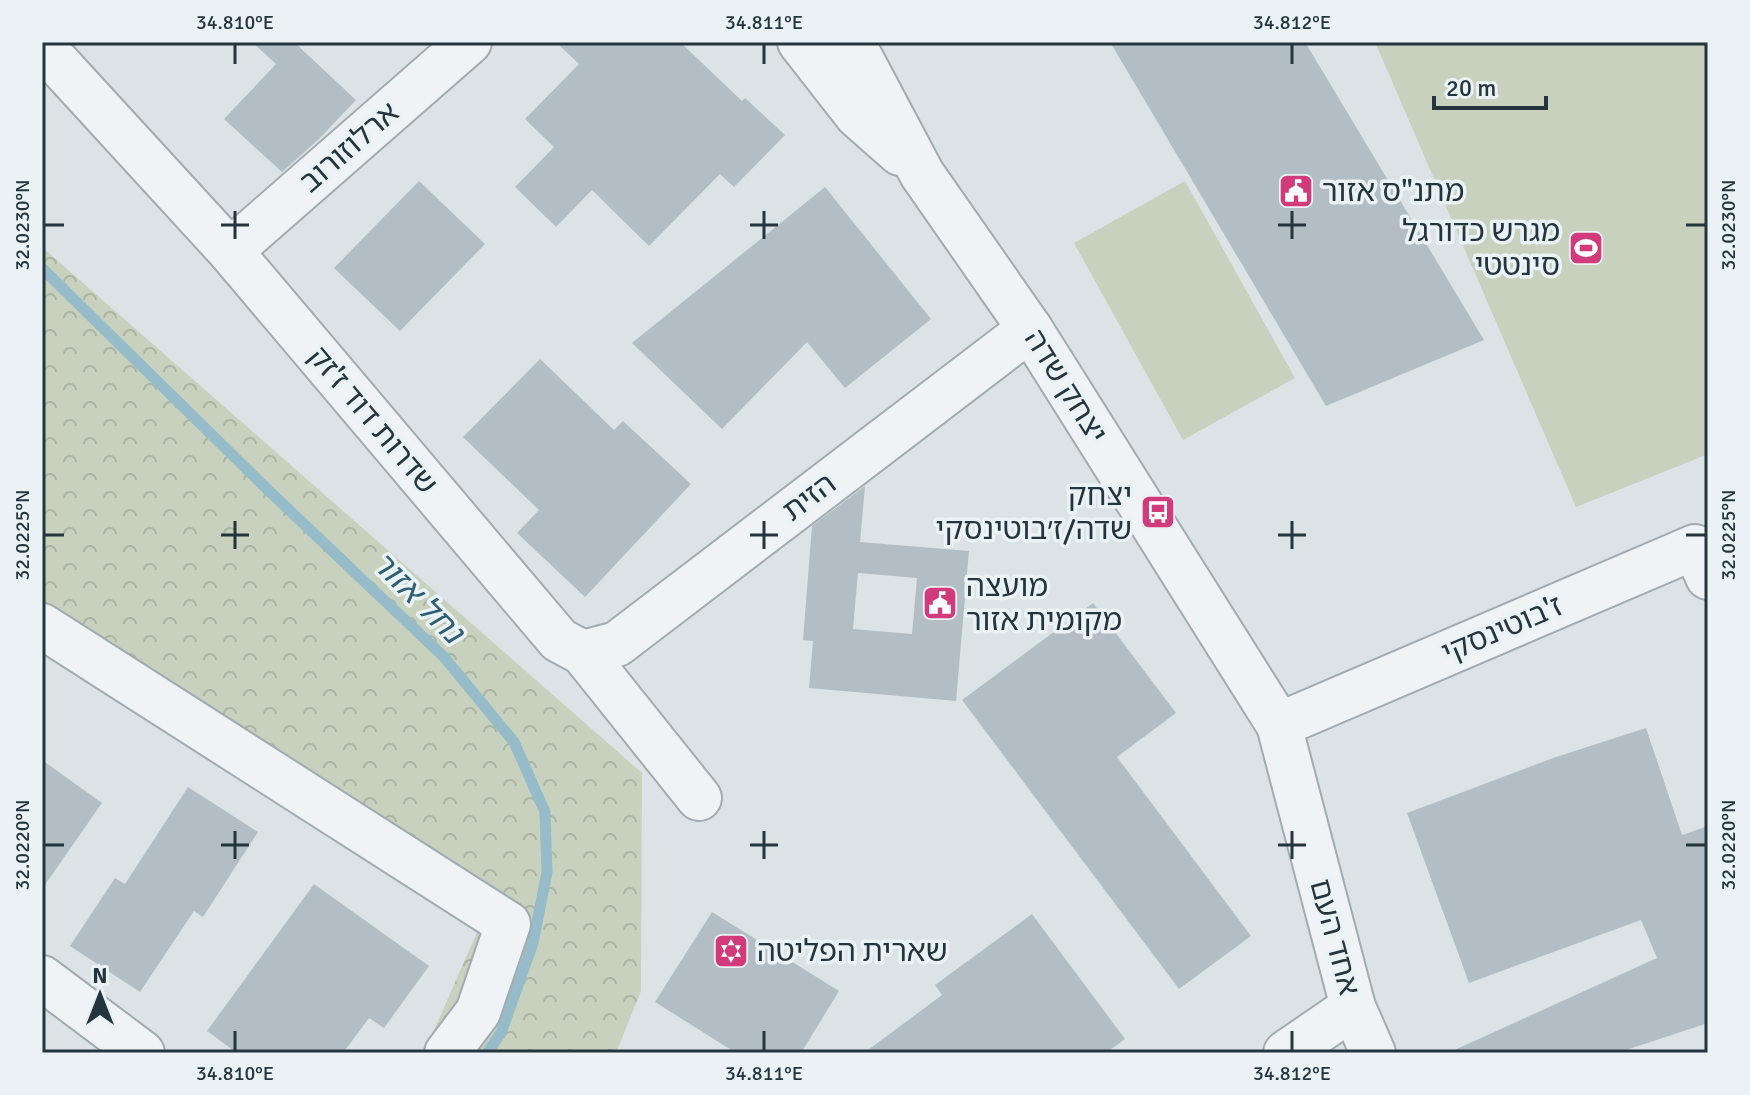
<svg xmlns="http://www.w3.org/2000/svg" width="1750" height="1095" font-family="Signika,'Noto Sans Hebrew',sans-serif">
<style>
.green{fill:#c7d1bd}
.park{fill:url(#park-crowns)}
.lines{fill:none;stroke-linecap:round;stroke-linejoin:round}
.stream{stroke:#95bcc8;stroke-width:11}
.building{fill:#b3bec4;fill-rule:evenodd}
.minor-casing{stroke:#a1abb1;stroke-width:48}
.minor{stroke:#eff3f5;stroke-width:44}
.ticks{fill:none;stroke:#25353d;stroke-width:3}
.labels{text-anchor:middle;stroke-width:7;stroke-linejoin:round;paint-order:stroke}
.street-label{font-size:30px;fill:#25353d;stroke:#ebf2f5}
.poi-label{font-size:30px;fill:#25353d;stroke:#ebf2f5;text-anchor:start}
.water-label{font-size:32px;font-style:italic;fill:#2f5f72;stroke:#ebf2f5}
.neatline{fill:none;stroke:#25353d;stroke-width:3}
.ticks-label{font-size:20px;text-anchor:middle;fill:#25353d}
</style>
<defs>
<pattern id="park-crowns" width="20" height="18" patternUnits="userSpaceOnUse" patternTransform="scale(2)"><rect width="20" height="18" fill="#c7d1bd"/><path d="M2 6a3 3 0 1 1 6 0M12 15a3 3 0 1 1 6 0" fill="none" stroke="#abb4a3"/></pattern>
</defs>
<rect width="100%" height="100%" fill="#dce3e7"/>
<g class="green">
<polygon points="1375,42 1708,42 1708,454 1576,507"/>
<polygon points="1185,181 1295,378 1183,440 1074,243"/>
</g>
<polygon class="park" points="42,247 642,773 641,991 616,1053 424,1053 478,930 42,601"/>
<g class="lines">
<polyline class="stream" points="42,268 267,489 444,657 514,742 545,812 547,872 533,943 501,1033 487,1053"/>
</g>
<g class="building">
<polygon points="252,42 294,42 356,100 318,140 282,172 224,119 276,64"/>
<polygon points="556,42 680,42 742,101 745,98 785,135 734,187 720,174 649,246 592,190 556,227 515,187 554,147 525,119 579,64"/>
<polygon points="1110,42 1305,42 1484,340 1326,406"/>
<polygon points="419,181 485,244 400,331 334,268"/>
<polygon points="825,187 931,319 845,388 807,342 722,429 632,343"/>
<polygon points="540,359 614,430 623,421 691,484 585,597 517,533 539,510 463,437"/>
<path d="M865,486L860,542L969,551L956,701L809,688L813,641L803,640L812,526ZM858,573L917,578L912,634L853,629Z"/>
<polygon points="1093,603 1176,713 1117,757 1251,936 1179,989 962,700"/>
<polygon points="1646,728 1682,835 1708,826 1708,1023 1617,1053 1448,1053 1657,958 1641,920 1469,983 1407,813 1553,758"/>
<polygon points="42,760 102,803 42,889"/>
<polygon points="188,787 258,832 203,917 194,911 140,992 70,946 115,878 125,884"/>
<polygon points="314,884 429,966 384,1028 369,1018 343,1053 237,1053 207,1031"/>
<polygon points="712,912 839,991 801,1053 736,1053 655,1002"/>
<polygon points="1032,914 1125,1039 1106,1053 864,1053 942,995 935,985"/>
</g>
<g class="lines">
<g class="minor-casing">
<g id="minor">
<polyline points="800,42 857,115 900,153"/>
<polyline points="852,42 922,174 1030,329 1279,725 1353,1007 1373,1053"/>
<polyline points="42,46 230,251 559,640 583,653 699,798"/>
<polyline points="230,251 469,42"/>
<polyline points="42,626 508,924 478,1012 447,1053"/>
<polyline points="583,653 617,644 1030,329"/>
<polyline points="1279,725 1695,547 1708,577"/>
<polyline points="42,978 142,1053"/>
<polyline points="1286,1053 1353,1007"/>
</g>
</g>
<use href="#minor" class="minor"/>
</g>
<path class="ticks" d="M235,44V64M764,44V64M1292,44V64M235,211V239M764,211V239M1292,211V239M44,225H64M221,225H249M750,225H778M1278,225H1306M1686,225H1706M235,521V549M764,521V549M1292,521V549M44,535H64M221,535H249M750,535H778M1278,535H1306M1686,535H1706M235,831V859M764,831V859M1292,831V859M44,845H64M221,845H249M750,845H778M1278,845H1306M1686,845H1706M235,1031V1051M764,1031V1051M1292,1031V1051"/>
<defs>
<g id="civic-square" transform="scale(1.8)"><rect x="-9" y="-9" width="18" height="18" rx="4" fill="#d23b7b" stroke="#ebf2f5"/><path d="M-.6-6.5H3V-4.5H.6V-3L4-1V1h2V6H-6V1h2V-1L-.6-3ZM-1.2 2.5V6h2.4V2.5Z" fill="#fff"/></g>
<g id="stadium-square" transform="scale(1.8)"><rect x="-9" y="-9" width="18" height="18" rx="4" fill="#d23b7b" stroke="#ebf2f5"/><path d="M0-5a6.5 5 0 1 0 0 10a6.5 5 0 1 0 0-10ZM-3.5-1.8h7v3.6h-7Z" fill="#fff"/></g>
<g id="bus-square" transform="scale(1.8)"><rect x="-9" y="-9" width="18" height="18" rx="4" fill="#d23b7b" stroke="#ebf2f5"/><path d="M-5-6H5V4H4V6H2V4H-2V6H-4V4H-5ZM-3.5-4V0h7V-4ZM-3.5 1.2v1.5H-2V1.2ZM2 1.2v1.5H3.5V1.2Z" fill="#fff"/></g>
<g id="synagogue-square" transform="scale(1.8)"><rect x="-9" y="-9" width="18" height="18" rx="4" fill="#d23b7b" stroke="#ebf2f5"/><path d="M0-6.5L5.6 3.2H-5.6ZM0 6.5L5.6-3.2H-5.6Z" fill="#fff"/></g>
</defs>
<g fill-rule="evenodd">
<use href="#civic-square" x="1296" y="191"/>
<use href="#stadium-square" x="1586" y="248"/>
<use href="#bus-square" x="1158" y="512"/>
<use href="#civic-square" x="940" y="603"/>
<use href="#synagogue-square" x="731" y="951"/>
</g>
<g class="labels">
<g class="street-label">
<text transform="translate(349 147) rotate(-41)" y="10">ארלוזורוב</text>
<text transform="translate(1066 386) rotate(58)" y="10">יצחק שדה</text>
<text transform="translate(373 420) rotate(50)" y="10">שדרות דוד ז'זק</text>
<text transform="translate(809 497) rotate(-37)" y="10">הזית</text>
<text transform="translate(1502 629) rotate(-23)" y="10">ז'בוטינסקי</text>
<text transform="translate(1335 937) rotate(75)" y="10">אחד העם</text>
</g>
<g class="poi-label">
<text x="1322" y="201">מתנ"ס אזור</text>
<text x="1560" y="241" text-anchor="end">מגרש כדורגל<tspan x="1560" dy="34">סינטטי</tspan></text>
<text x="1132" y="505" text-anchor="end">יצחק<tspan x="1132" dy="34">שדה/ז׳בוטינסקי</tspan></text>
<text x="966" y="596">מועצה<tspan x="966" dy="34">מקומית אזור</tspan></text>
<text x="757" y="961">שארית הפליטה</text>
</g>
<g class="water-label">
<text transform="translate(418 597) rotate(45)" y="11">נחל אזור</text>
</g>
</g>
<rect width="1750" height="1095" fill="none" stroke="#ebf2f5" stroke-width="88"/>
<g transform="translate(100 995)" stroke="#ebf2f5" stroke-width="6" paint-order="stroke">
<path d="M0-6L14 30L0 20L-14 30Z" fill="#25353d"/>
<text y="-12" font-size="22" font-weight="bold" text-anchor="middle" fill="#25353d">N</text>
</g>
<path d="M1434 96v12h112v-12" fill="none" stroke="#25353d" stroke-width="4"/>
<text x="1446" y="96" font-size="24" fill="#25353d" stroke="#ebf2f5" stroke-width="6" paint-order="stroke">20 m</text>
<rect x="44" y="44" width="1662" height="1007" class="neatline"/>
<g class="ticks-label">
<text x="235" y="29">34.810°E</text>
<text x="764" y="29">34.811°E</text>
<text x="1292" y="29">34.812°E</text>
<text transform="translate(22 225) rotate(-90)" y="7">32.0230°N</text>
<text transform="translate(1728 225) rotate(-90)" y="7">32.0230°N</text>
<text transform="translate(22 535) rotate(-90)" y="7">32.0225°N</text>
<text transform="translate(1728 535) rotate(-90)" y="7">32.0225°N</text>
<text transform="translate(22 845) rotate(-90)" y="7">32.0220°N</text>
<text transform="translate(1728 845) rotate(-90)" y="7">32.0220°N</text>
<text x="235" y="1080">34.810°E</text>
<text x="764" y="1080">34.811°E</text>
<text x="1292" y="1080">34.812°E</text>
</g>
</svg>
